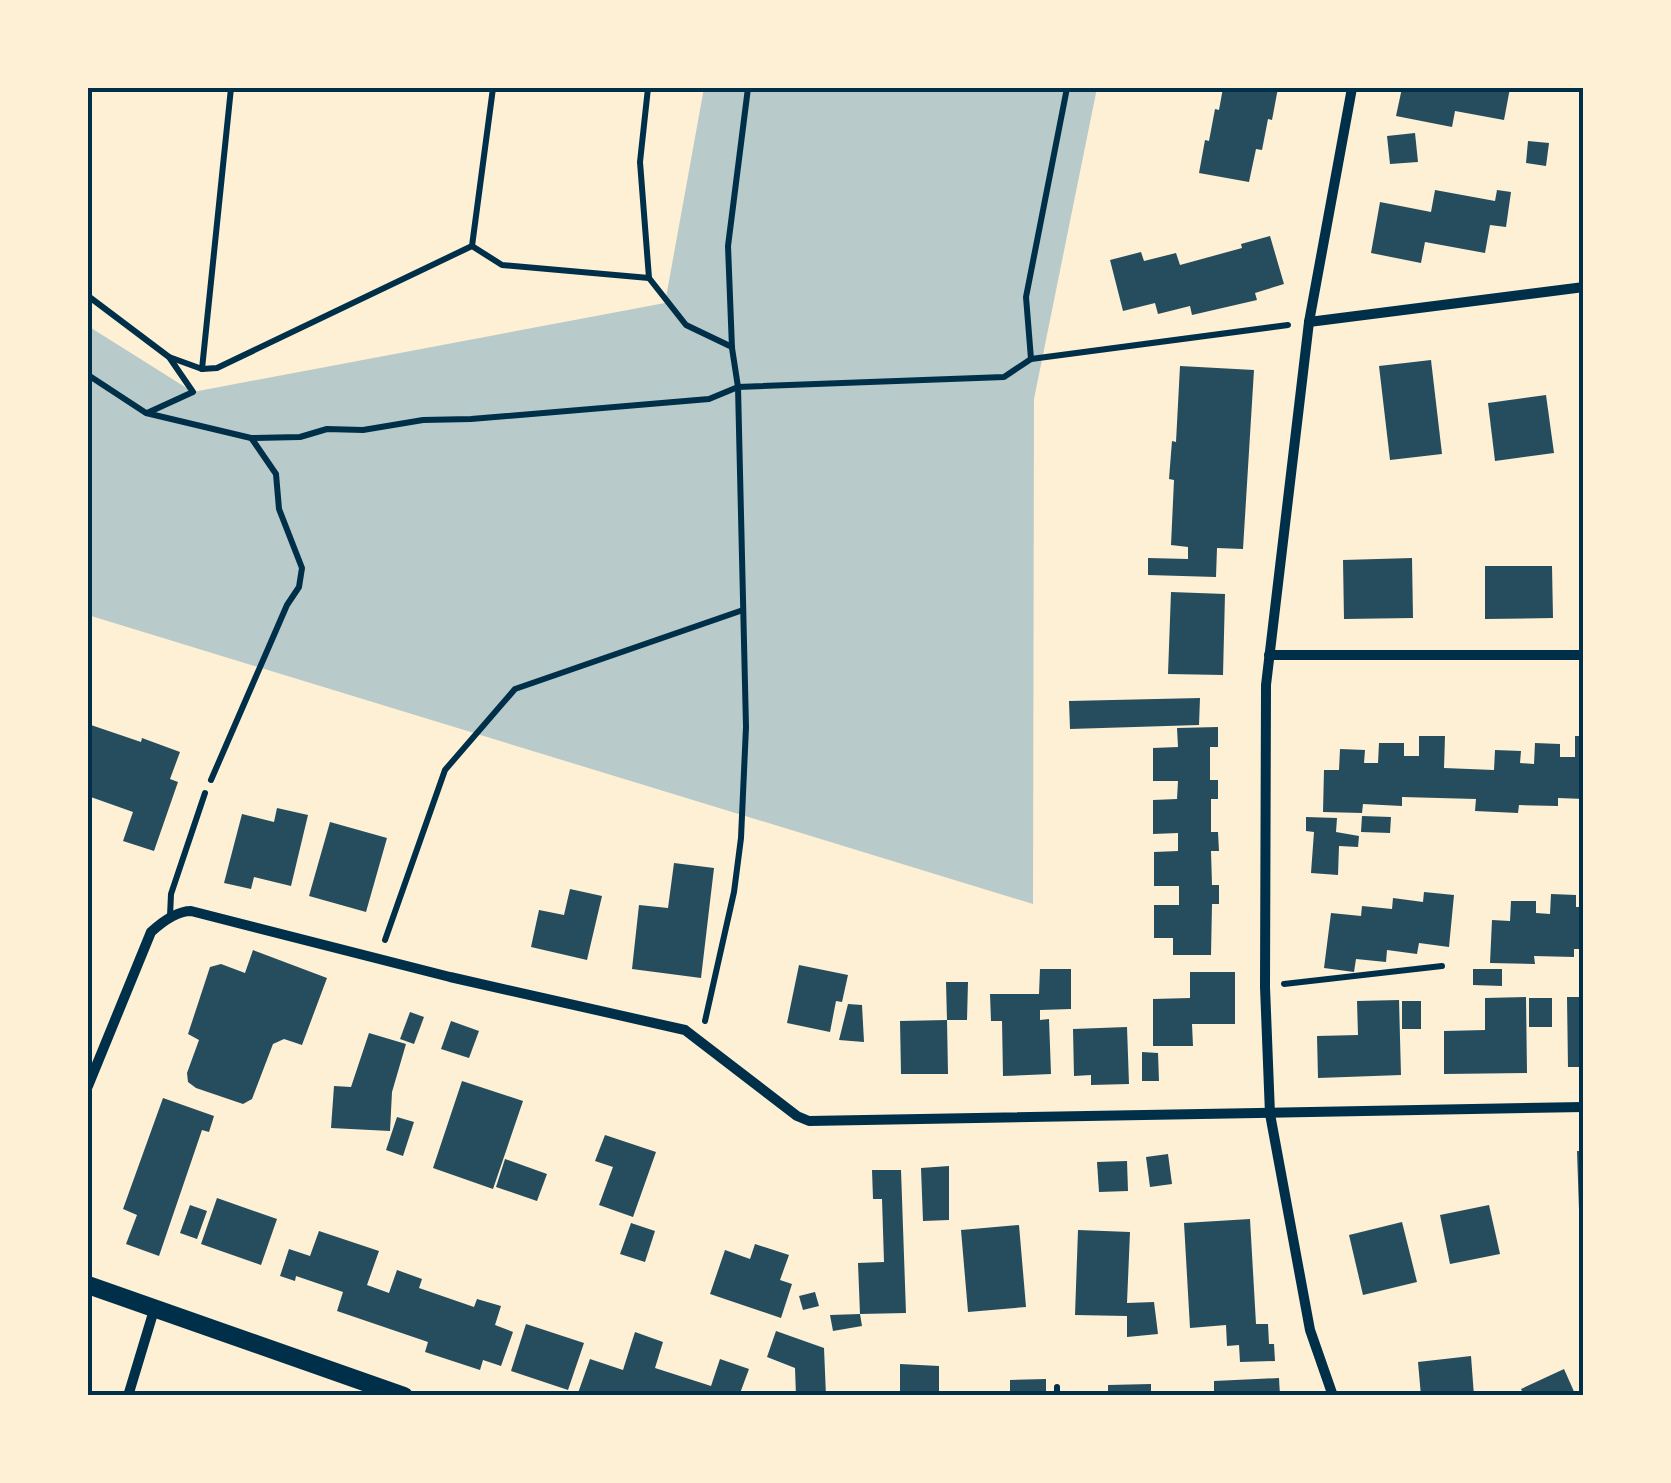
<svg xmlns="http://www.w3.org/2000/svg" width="1671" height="1483" font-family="'PT Serif',serif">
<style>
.green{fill:#b9caca}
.building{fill:#264d5e}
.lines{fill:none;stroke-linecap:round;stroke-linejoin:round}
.path{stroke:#003049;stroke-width:6}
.service{stroke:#003049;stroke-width:6}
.minor{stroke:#003049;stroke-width:10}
.tertiary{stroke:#003049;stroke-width:18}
.neatline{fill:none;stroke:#003049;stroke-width:4}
</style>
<rect width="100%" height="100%" fill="#fdf0d5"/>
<polygon class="green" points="704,88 1097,88 1034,399 1033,904 88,615 88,326 193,392 665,303"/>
<g class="building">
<polygon points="1223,88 1278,88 1272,120 1268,119 1262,150 1256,149 1249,182 1199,173 1205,140 1209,141 1215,109 1219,110"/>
<polygon points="1402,88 1510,88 1504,120 1455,111 1452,127 1396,116"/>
<polygon points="1415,133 1418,162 1390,164 1387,136"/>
<polygon points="1528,141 1549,143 1546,166 1526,163"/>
<polygon points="1435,190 1495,201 1497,190 1511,192 1506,227 1490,225 1485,253 1425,242 1421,263 1371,253 1380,202 1431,212"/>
<polygon points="1270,236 1284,284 1255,293 1257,300 1192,315 1190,306 1158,314 1155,303 1123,311 1110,260 1141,252 1144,261 1176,253 1180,265 1242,248 1241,244"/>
<polygon points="1431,360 1442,454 1390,460 1379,366"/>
<polygon points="1180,366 1254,370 1243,549 1217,548 1216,577 1148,575 1148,558 1188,559 1188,547 1171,545 1174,480 1169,479 1172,441 1176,442"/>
<polygon points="1546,395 1554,453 1495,461 1488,403"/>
<polygon points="1412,558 1413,618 1344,619 1343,560"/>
<polygon points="1485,566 1552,566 1553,618 1485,619"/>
<polygon points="1171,592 1225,594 1223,675 1168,674"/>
<polygon points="1200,698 1199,725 1070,729 1069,701"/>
<polygon points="88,724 141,742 142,738 180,752 170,779 178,782 154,851 123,841 133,812 88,796"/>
<polygon points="1218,727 1218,747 1210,747 1210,780 1218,780 1218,799 1211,799 1211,832 1218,832 1219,851 1211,851 1212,885 1219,885 1219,904 1212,904 1211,955 1173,955 1173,938 1154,938 1154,905 1179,905 1179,886 1154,886 1154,852 1178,851 1178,833 1153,834 1153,800 1177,799 1178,781 1153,781 1153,748 1178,747 1177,728"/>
<polygon points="1419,736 1445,736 1444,768 1494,770 1495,750 1521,751 1520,763 1534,764 1535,743 1560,744 1560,757 1575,757 1575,736 1584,736 1584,799 1558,798 1558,806 1519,805 1518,813 1475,811 1476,799 1402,797 1402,806 1363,804 1362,813 1323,812 1324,770 1339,770 1340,749 1365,750 1364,763 1378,763 1379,743 1404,743 1404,756 1419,756"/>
<polygon points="277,808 308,815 291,886 254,877 251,889 224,883 242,814 274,822"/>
<polygon points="1362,816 1391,817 1390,833 1361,832"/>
<polygon points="1306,817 1337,818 1336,832 1359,836 1358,847 1339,846 1338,875 1311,873 1314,832 1306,831"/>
<polygon points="330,822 387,838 366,912 309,896"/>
<polygon points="674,863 714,868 701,978 632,969 639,905 668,908"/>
<polygon points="570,889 602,896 587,960 531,947 539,910 564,915"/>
<polygon points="1424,892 1454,895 1449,947 1419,943 1417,954 1387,950 1386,962 1356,959 1354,972 1324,968 1331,913 1361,916 1362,906 1392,909 1393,898 1423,902"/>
<polygon points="1551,894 1576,895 1576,907 1584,907 1584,949 1574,949 1574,957 1534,956 1535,964 1490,963 1492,920 1510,921 1511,901 1536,901 1536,913 1550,914"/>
<polygon points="253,950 327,978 302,1045 284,1039 273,1044 252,1099 243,1104 196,1088 188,1082 187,1073 199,1040 188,1034 210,967 221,964 245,973"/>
<polygon points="799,965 848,975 842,1002 836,1001 830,1032 787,1023"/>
<polygon points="1040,969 1071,969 1071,1009 1040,1010 1040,1020 1049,1019 1051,1074 1003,1076 1002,1021 991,1021 990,994 1039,994"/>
<polygon points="1473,969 1502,969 1502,986 1473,985"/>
<polygon points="1190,972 1235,972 1235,1024 1192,1024 1193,1046 1153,1046 1153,999 1190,998"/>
<polygon points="946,982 968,982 967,1020 947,1020"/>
<polygon points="1526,997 1527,1073 1444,1074 1444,1031 1485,1030 1485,998"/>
<polygon points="1567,997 1584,997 1584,1067 1568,1067"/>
<rect x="1529" y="998" width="23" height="29"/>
<polygon points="1399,1000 1401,1075 1318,1078 1317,1036 1358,1035 1357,1001"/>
<rect x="1402" y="1001" width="19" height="28"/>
<polygon points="848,1004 862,1005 864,1042 839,1040"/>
<polygon points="410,1012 424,1017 414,1044 400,1039"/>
<polygon points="947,1020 948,1074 901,1074 900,1021"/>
<polygon points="451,1021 479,1031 469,1058 441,1049"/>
<polygon points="1127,1027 1129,1084 1091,1085 1091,1075 1074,1076 1073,1029"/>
<polygon points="369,1033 406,1044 392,1092 390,1131 331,1128 334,1086 351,1087"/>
<polygon points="1142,1052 1158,1053 1159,1081 1142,1081"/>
<polygon points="462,1081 523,1101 493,1189 433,1168"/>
<polygon points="163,1098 214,1116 209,1132 202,1130 159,1256 126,1244 137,1215 123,1209"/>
<polygon points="397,1117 414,1122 403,1156 386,1150"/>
<polygon points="605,1135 656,1152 633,1217 599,1205 613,1167 595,1161"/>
<polygon points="1577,1151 1584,1151 1584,1239 1580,1239"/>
<polygon points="1168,1154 1172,1184 1150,1187 1146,1157"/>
<polygon points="505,1159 547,1174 537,1201 496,1187"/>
<polygon points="1127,1161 1128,1191 1099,1192 1097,1162"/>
<polygon points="949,1166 949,1220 923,1221 921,1168"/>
<polygon points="872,1170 901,1170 906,1313 860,1314 858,1263 884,1262 882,1199 873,1199"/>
<polygon points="217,1198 277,1219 261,1265 201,1244"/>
<polygon points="190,1205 207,1211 197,1239 180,1233"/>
<polygon points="1489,1205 1500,1254 1450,1264 1440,1215"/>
<polygon points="1250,1219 1256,1324 1268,1324 1269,1344 1274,1344 1275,1361 1240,1362 1239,1345 1227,1346 1226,1325 1190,1328 1184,1223"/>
<polygon points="1402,1222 1417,1282 1363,1295 1349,1235"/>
<polygon points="631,1223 655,1231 645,1262 620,1254"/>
<polygon points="1019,1225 1026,1307 968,1312 961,1230"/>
<polygon points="1078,1230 1130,1232 1127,1303 1154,1302 1158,1334 1127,1337 1127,1316 1075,1315"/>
<polygon points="319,1231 379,1251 367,1285 389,1293 397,1270 422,1279 419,1288 474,1307 477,1299 501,1306 495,1325 513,1332 501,1366 483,1360 480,1370 425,1352 428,1342 337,1311 343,1292 296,1276 295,1281 280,1276 289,1249 310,1256"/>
<polygon points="755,1244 789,1255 780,1280 792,1284 781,1318 710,1294 725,1250 750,1259"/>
<polygon points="815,1292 819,1306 803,1310 799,1296"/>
<polygon points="860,1314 862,1326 833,1331 830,1315"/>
<polygon points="526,1324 584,1343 568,1390 511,1371"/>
<polygon points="776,1331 824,1348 826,1396 796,1396 795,1368 767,1357"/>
<polygon points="635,1332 663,1342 655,1368 711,1386 720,1359 749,1369 739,1396 578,1393 590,1359 623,1370"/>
<polygon points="1471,1356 1474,1396 1421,1396 1418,1362"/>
<polygon points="900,1364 939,1366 939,1396 900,1396"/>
<polygon points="1564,1369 1576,1396 1524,1396 1521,1389"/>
<polygon points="1279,1378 1280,1396 1214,1396 1214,1381"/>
<polygon points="1046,1379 1046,1396 1010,1396 1010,1380"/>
<polygon points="1151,1384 1151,1396 1108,1396 1108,1385"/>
</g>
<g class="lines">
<g class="path">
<polyline points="648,88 640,162 649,278"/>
<polyline points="472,246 502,265 649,278 686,325 732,347"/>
<polyline points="88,296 169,357 193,392 147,413"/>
<polyline points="169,357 202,369 217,368 472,246 493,88"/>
<polyline points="1031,359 1026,297 1067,88"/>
<polyline points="202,369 231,88"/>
<polyline points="88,375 146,413 251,438 300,437 327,429 363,430 423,420 471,419 709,399 738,387 1004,377 1031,359 1288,325"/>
<polyline points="211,780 287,605 299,587 302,568 279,509 276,474 252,439"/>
<polyline points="385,940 445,770 515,689 743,610"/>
<polyline points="1284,984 1442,966"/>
<polyline points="705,1021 734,892 741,838 746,727 738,387 732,348 728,246 748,88"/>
<polyline points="1057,1387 1057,1396"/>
</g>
<polyline class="service" points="170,916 171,894 205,793"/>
<g class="minor">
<polyline points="1309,322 1584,287"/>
<polyline points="1269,655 1584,655"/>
<path d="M88,1086L151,932C162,922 176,911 191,911L450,977L685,1030L797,1116L809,1121L1584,1107"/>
<polyline points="128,1396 154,1310"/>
<polyline points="1333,1396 1310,1330 1270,1114 1265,987 1266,685 1309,322 1352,88"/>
</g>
<polyline class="tertiary" points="88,1285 404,1396"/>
</g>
<rect width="1671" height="1483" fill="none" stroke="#fdf0d5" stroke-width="180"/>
<rect x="90" y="90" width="1491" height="1303" class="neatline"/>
</svg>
